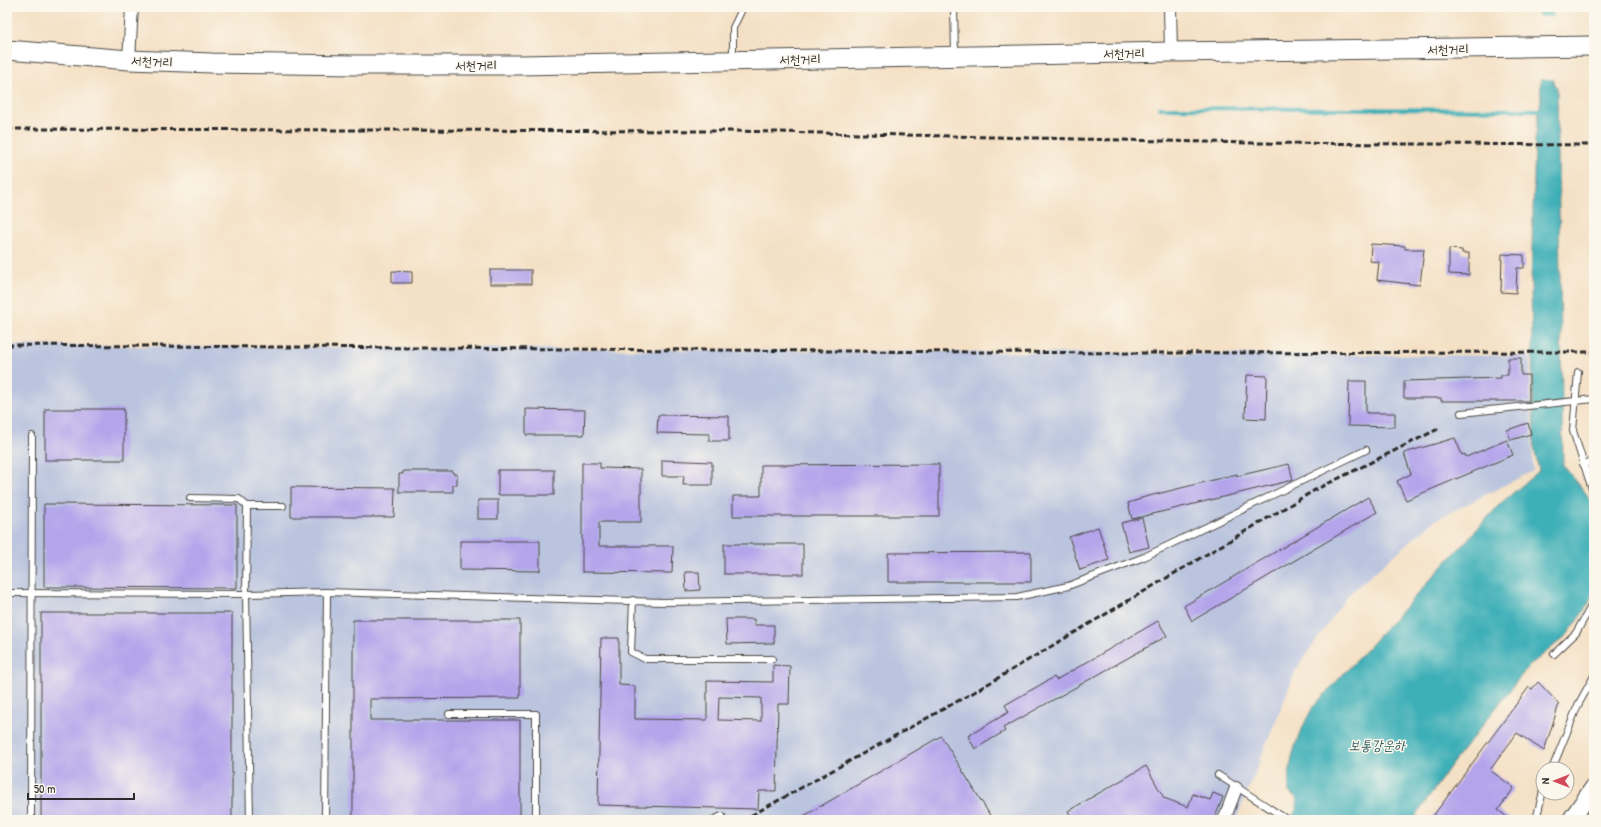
<svg xmlns="http://www.w3.org/2000/svg" width="1601" height="827" font-family="'Patrick Hand','Poor Story',sans-serif">
<style>
.industrial{fill:#bac4de}
.water{fill:#3eafb7;stroke:#346d71}
.pier{fill:#f4e0c4}
.lines{fill:none;stroke-linecap:round;stroke-linejoin:round}
.stream{stroke:#3eafb7;stroke-width:4}
.building{fill:#b4a5eb;fill-rule:evenodd}
.lane-casing{stroke:#494642;stroke-width:8}
.street-casing{stroke:#494642;stroke-width:14}
.secondary-casing{stroke:#494642;stroke-width:19}
.primary-casing{stroke:#494642;stroke-width:21}
.lane{stroke:#fff;stroke-width:6}
.street{stroke:#fff;stroke-width:12}
.secondary{stroke:#fff;stroke-width:17}
.primary{stroke:#fff;stroke-width:19}
.rail{stroke:#2b2b2b;stroke-width:3;stroke-dasharray:6 3;stroke-linecap:butt}
.labels{text-anchor:middle;stroke-width:3;stroke-linejoin:round;paint-order:stroke}
.street-label{font-size:13px;fill:#2b2b2b;stroke:#fbf7ec}
.water-label{font-size:14px;font-style:italic;fill:#336063;stroke:#fbf7ec}
</style>
<rect width="100%" height="100%" fill="#fbf7ec"/>
<filter id="ink" filterUnits="userSpaceOnUse"><feTurbulence type="fractalNoise" baseFrequency=".025" numOctaves="2"/><feDisplacementMap in="SourceGraphic" scale="8" xChannelSelector="R" yChannelSelector="G"/><feConvolveMatrix kernelMatrix="1 2 1 2 8 2 1 2 1" color-interpolation-filters="sRGB"/></filter>
<filter id="wash" filterUnits="userSpaceOnUse"><feTurbulence type="fractalNoise" baseFrequency=".012" numOctaves="4" result="noise"/><feDisplacementMap in="SourceGraphic" scale="16" xChannelSelector="R" yChannelSelector="G"/><feGaussianBlur stdDeviation="0.9" result="paint"/><feColorMatrix in="noise" values="0 0 0 0 0 0 0 0 0 0 0 0 0 0 0 0 0 1.4 0 .05"/><feComposite in="paint" operator="in"/></filter>
<g filter="url(#wash)">
<rect width="100%" height="100%" fill="#f4e0c4"/>
<polygon class="industrial" points="7,345 1530,356 1533,471 1435,520 1347,596 1296,670 1236,820 7,820"/>
<path class="water" d="M1539,7H1552L1553,80L1554,85L1557,87L1563,465L1585,492L1594,508V590L1588,605L1567,635L1528,667L1452,764L1413,820H1290L1297,808V798L1289,792C1287,760 1298,734 1313,707L1501,503L1539,471L1534,447L1531,283L1535,140L1541,99Z"/>
<polygon class="pier" points="1538,17 1553,17 1555,79 1539,79"/>
<g class="lines">
<polyline class="stream" points="1160,108 1543,110"/>
</g>
<g id="blocks">
<g class="building">
<polygon points="1371,244 1405,246 1405,249 1424,249 1420,285 1377,280 1379,262 1370,261"/>
<polygon points="1449,249 1462,250 1462,253 1469,253 1469,275 1449,274"/>
<polygon points="1502,254 1524,255 1524,268 1517,268 1516,293 1501,292"/>
<rect x="490" y="270" width="41" height="14"/>
<polygon points="392,271 412,272 412,283 392,283"/>
<polygon points="1508,358 1521,358 1521,375 1529,375 1529,401 1441,401 1441,398 1404,398 1404,381 1501,378 1501,375 1508,375"/>
<polygon points="1247,375 1267,376 1266,419 1245,418"/>
<polygon points="1349,381 1366,381 1366,413 1395,413 1395,427 1348,426"/>
<rect x="45" y="409" width="79" height="51"/>
<polygon points="526,409 585,410 584,435 526,435"/>
<polygon points="658,415 729,416 729,441 709,441 709,434 657,433"/>
<polygon points="1528,423 1531,434 1511,440 1507,430"/>
<polygon points="1455,438 1462,455 1465,454 1466,457 1507,440 1513,455 1406,500 1397,481 1411,474 1404,453"/>
<polygon points="662,460 712,462 712,485 683,485 684,476 662,476"/>
<polygon points="582,463 600,463 600,468 641,469 641,522 599,522 599,546 673,546 672,573 582,572"/>
<polygon points="939,464 939,516 733,516 733,496 761,496 761,465"/>
<polygon points="1289,464 1293,480 1132,519 1128,503 1141,499 1141,498 1237,474 1237,476"/>
<rect x="498" y="470" width="56" height="25"/>
<polygon points="403,471 453,471 453,474 457,474 457,485 453,485 453,492 399,492 399,474 403,474"/>
<polygon points="291,487 395,488 394,517 291,517"/>
<polygon points="1368,497 1377,512 1192,621 1184,606"/>
<rect x="478" y="500" width="20" height="19"/>
<polygon points="44,504 237,505 237,588 44,587"/>
<polygon points="1142,518 1149,547 1129,552 1121,523"/>
<polygon points="1098,527 1109,560 1080,570 1069,537"/>
<polygon points="460,541 540,541 540,571 460,570"/>
<rect x="724" y="544" width="79" height="30"/>
<polygon points="1031,552 1031,582 888,582 888,553"/>
<polygon points="685,572 699,572 700,590 686,591"/>
<rect x="41" y="613" width="191" height="207"/>
<polygon points="726,619 754,619 754,625 774,625 774,643 727,644"/>
<polygon points="353,620 520,620 520,698 370,699 370,720 520,720 520,820 353,820"/>
<polygon points="1158,621 1167,636 1003,728 1005,731 975,749 968,736 1009,712 1005,705 1054,677 1056,680"/>
<path d="M601,638H619V685L635,686V719L707,720V681L773,682V665L790,666L789,704H778L776,791H759L758,809L598,805ZM719,697L761,698V721L718,720Z"/>
<polygon points="1538,682 1559,704 1544,751 1517,733 1490,770 1514,788 1498,810 1511,820 1430,820 1529,687 1532,689"/>
<polygon points="941,736 993,820 797,820"/>
<polygon points="1146,766 1164,798 1188,807 1193,794 1210,800 1213,793 1223,797 1214,820 1073,820 1068,811"/>
</g>
</g>
</g>
<g filter="url(#ink)">
<use href="#blocks" fill-opacity="0" stroke="#494642" stroke-width="1"/>
<g class="lines">
<g class="lane-casing">
<g id="lane">
<polyline points="954,7 955,55"/>
<polyline points="733,59 733,28 743,7"/>
<polyline points="1578,372 1573,431 1594,495"/>
<polyline points="1461,413 1594,399"/>
<polyline points="1583,464 1594,461"/>
<polyline points="190,498 239,499 247,506 283,506"/>
<polyline points="247,506 246,594 250,820"/>
<polyline points="7,593 246,594 327,592 663,602 1017,597 1068,586 1144,557 1366,450"/>
<polyline points="633,600 631,652 645,659 772,659"/>
<polyline points="1554,654 1576,633 1594,601"/>
<polyline points="449,714 536,714 536,820"/>
<polyline points="1552,769 1578,705 1594,676"/>
<polyline points="1218,775 1288,820"/>
<polyline points="31,820 32,436"/>
<polyline points="325,820 327,592"/>
<polyline points="713,820 722,816"/>
<polyline points="1536,820 1543,791"/>
</g>
</g>
<g class="street-casing">
<g id="street">
<polyline points="1170,7 1171,52"/>
<polyline points="129,60 132,7"/>
<polyline points="1224,820 1236,788"/>
</g>
</g>
<g class="secondary-casing">
<polyline id="secondary" points="1571,820 1594,787"/>
</g>
<g class="primary-casing">
<polyline id="primary" points="7,50 129,60 212,63 356,65 521,65 1171,52 1594,46"/>
</g>
<use href="#lane" class="lane"/>
<use href="#street" class="street"/>
<use href="#secondary" class="secondary"/>
<use href="#primary" class="primary"/>
<g class="rail">
<polyline points="7,129 734,131 1250,143 1594,145"/>
<polyline points="7,345 1120,353 1594,352"/>
<polyline points="743,820 976,691 1315,490 1438,429"/>
</g>
</g>
</g>
<g class="labels">
<g class="street-label">
<text transform="translate(1448 49) rotate(-1)" y="5">서천거리</text>
<text transform="translate(1124 53) rotate(-1)" y="5">서천거리</text>
<text transform="translate(800 59) rotate(-1)" y="5">서천거리</text>
<text transform="translate(152 61) rotate(3)" y="5">서천거리</text>
<text x="476" y="70">서천거리</text>
</g>
<g class="water-label">
<text x="1377" y="750">보통강운하</text>
</g>
</g>
<rect width="1601" height="827" fill="none" stroke="#fbf7ec" stroke-width="24"/>
<g transform="translate(1555 781) rotate(270)"><circle r="19" fill="#fbf7ec" stroke="#a8a59f"/>
<path d="M0-3L7 15L0 10L-7 15Z" fill="#d1495b"/>
<text y="-6" font-size="11" font-weight="bold" text-anchor="middle" fill="#2b2b2b">N</text>
</g>
<path d="M28 793v6h106v-6" fill="none" stroke="#2b2b2b" stroke-width="2"/>
<text x="34" y="793" font-size="12" fill="#2b2b2b" stroke="#fbf7ec" stroke-width="3" paint-order="stroke">50 m</text>
</svg>
